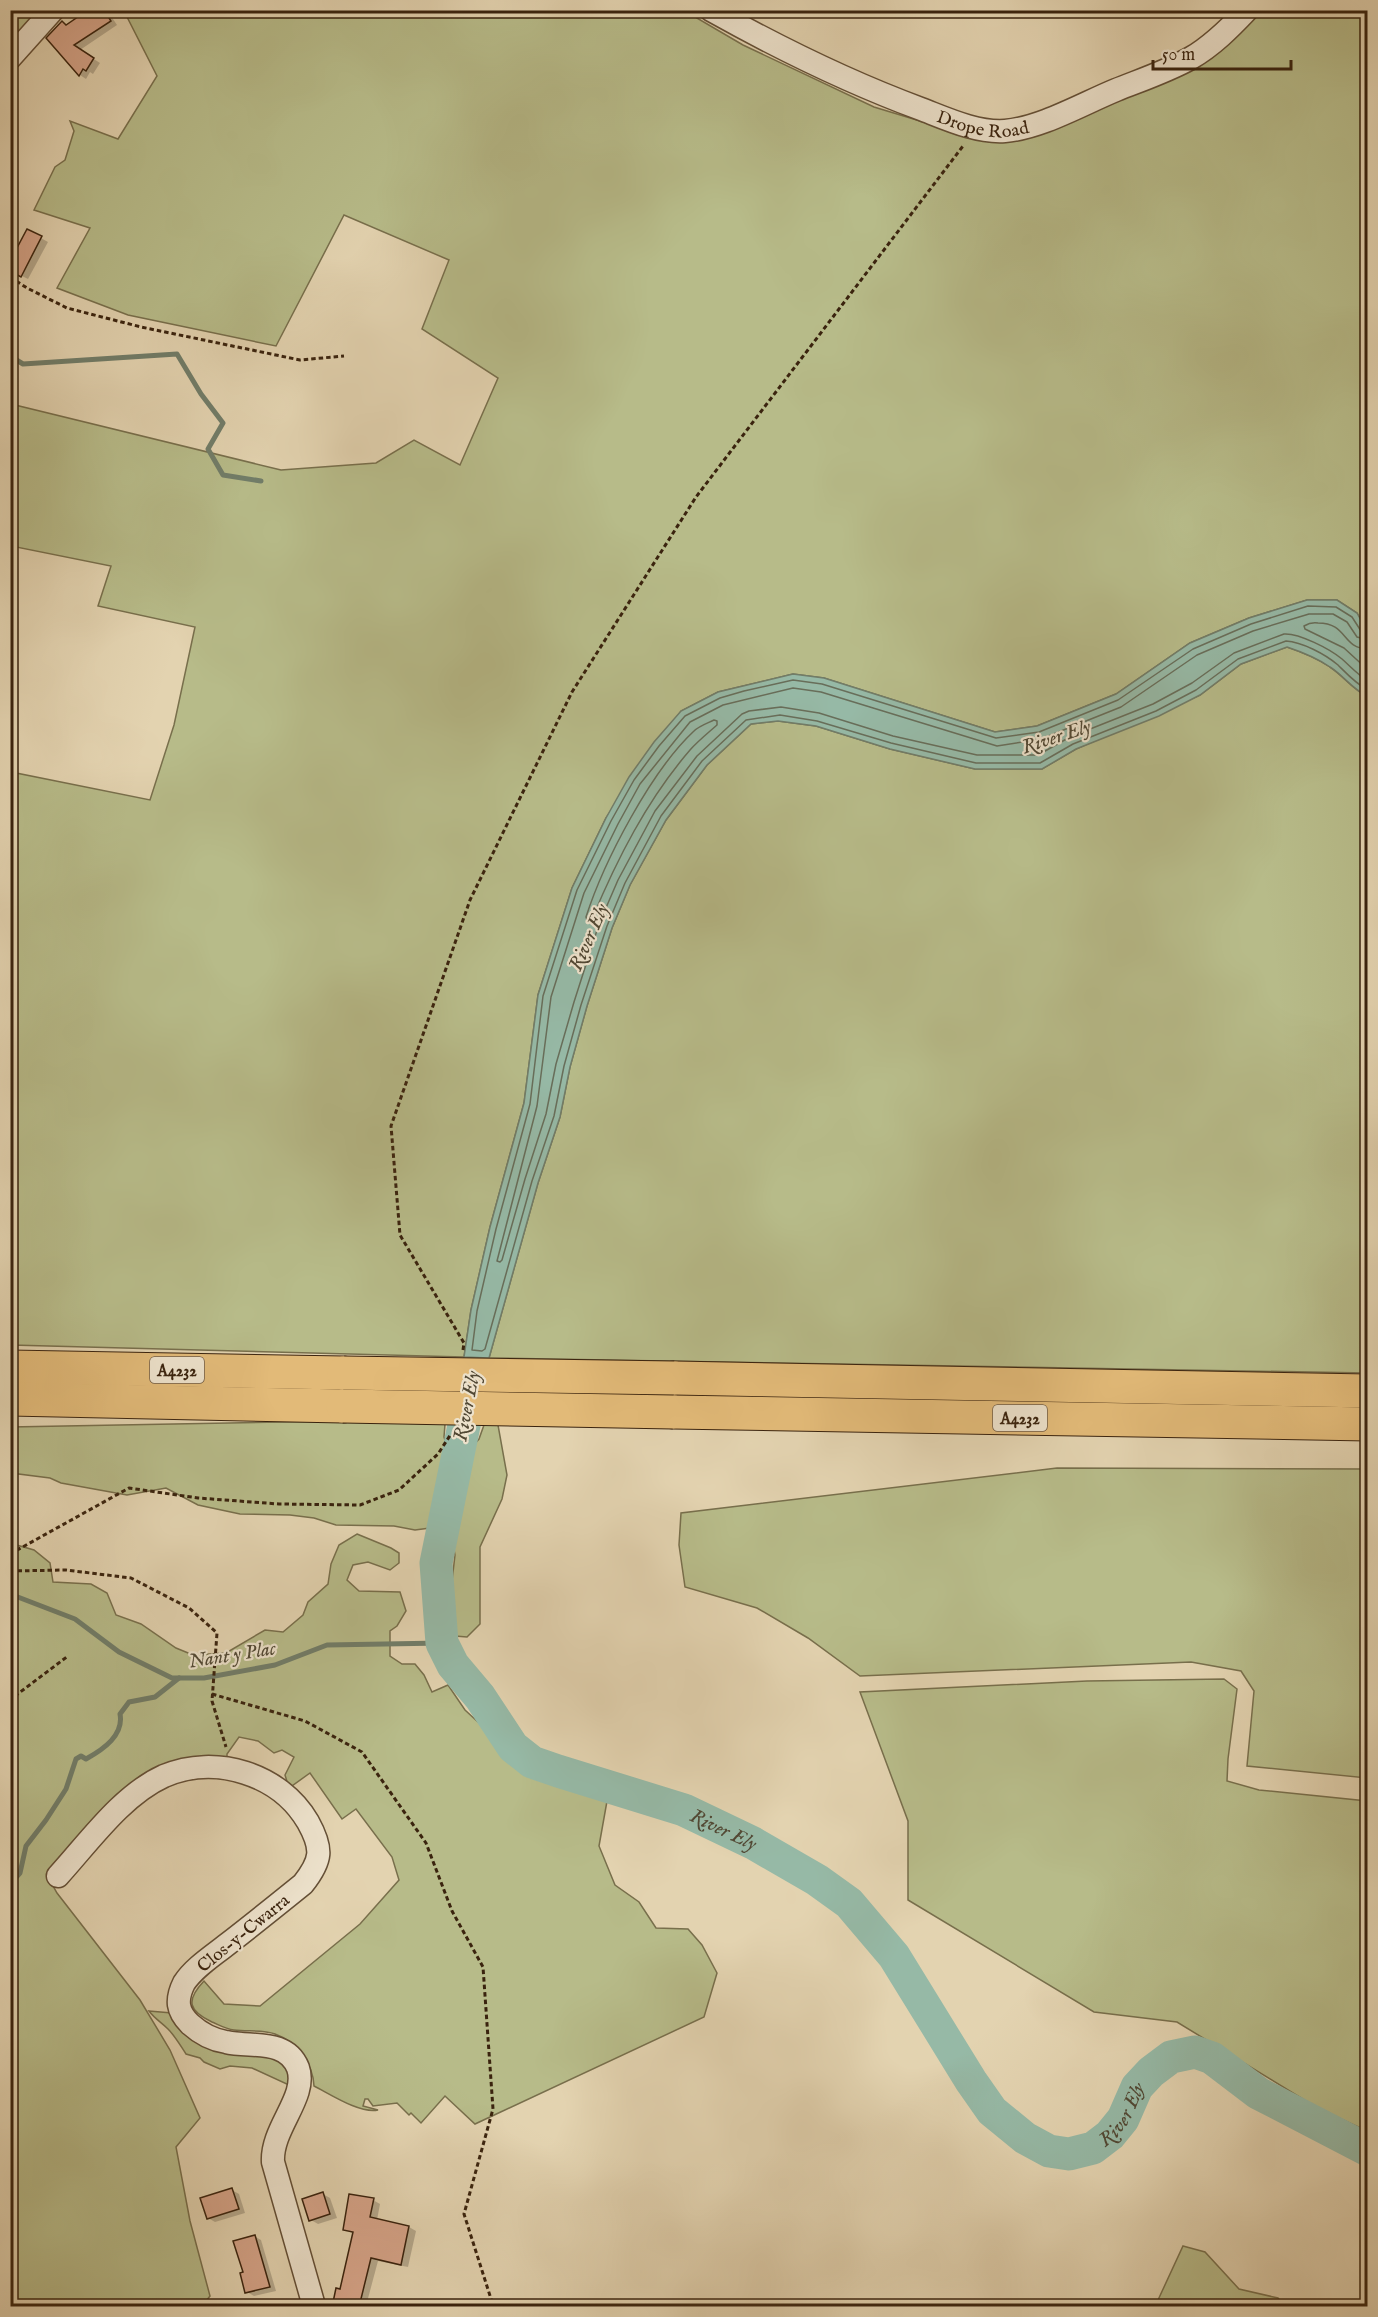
<svg xmlns="http://www.w3.org/2000/svg" width="1378" height="2317" font-family="'IM FELL English',serif">
<style>
.green{fill:#b7bb89;stroke:#786f4c;stroke-width:1.5}
.water{fill:#96b9a6;stroke:#717d69;stroke-width:1.5}
.shadow{fill:#0003}
.lines{fill:none;stroke-linecap:round;stroke-linejoin:round}
.shore{stroke:#686e5a;stroke-width:1.5}
.stream{stroke:#717d69;stroke-width:5}
.river{stroke:#96b9a6;stroke-width:33}
.building{fill:#d6a489;stroke:#3a230e;stroke-width:1.5}
.minor-casing{stroke:#644f36;stroke-width:25}
.highway-casing{stroke:#3a230e;stroke-width:35}
.path{stroke:#3a230e;stroke-width:3;stroke-dasharray:4.5 3;stroke-linecap:butt}
.minor{stroke:#ede2cc;stroke-width:22}
.highway{stroke:#e2ba78;stroke-width:33}
.highway-bridge-casing{stroke:#3a230e;stroke-width:35;stroke-linecap:butt}
.highway-bridge{stroke:#e2ba78;stroke-width:33}
.labels{text-anchor:middle;stroke-width:4.5;stroke-linejoin:round;paint-order:stroke}
.shield{fill:#ede2cc;stroke:#705c47;stroke-width:1.5}
.shield-label{font-size:16px;font-weight:bold;fill:#3a230e}
.street-label{font-size:18px;fill:#3a230e;stroke:#ede2cc}
.water-label{font-size:20px;font-style:italic;fill:#514834;stroke:#ede2cc}
</style>
<rect width="100%" height="100%" fill="#e3d3b0"/>
<filter id="stains"><feTurbulence type="fractalNoise" baseFrequency=".00333" numOctaves="4"/><feColorMatrix values="0 0 0 0 .2 0 0 0 0 .09 0 0 0 0 .02 0 0 0 .5 -.17"/></filter>
<radialGradient id="worn" r=".72"><stop offset=".6" stop-color="#630" stop-opacity="0"/><stop offset="1" stop-color="#630" stop-opacity=".3"/></radialGradient>
<g class="green">
<polygon points="11,11 42,11 11,42"/>
<polygon points="124,11 685,11 743,45 874,107 989,142 1232,37 1259,11 1367,11 1367,631 1357,613 1337,600 1307,600 1249,618 1190,643 1116,694 1037,726 995,732 824,678 793,674 718,692 681,711 606,818 572,888 538,995 524,1103 490,1227 471,1310 464,1357 11,1345 11,772 150,800 174,725 195,627 98,606 111,566 11,546 11,404 281,470 376,463 414,440 460,465 498,378 422,329 449,260 344,215 276,346 128,315 57,288 90,228 34,210 55,167 65,160 74,131 70,121 118,139 157,76"/>
<path d="M1287,647C1302,652 1317,658 1330,667C1344,676 1352,689 1367,696V1373L489,1358L538,1183L560,1117L570,1067L587,1006L612,928L630,885L666,820L707,765L751,724L778,721L816,726L890,749L975,769H1042L1076,749L1200,695L1241,664Z"/>
<polygon points="333,1421 445,1424 444,1437 451,1461 445,1498 430,1528 415,1530 394,1526 336,1525 314,1518 290,1515 240,1514 198,1505 166,1488 127,1495 61,1483 50,1478 11,1473 10,1427"/>
<polygon points="484,1425 498,1425 507,1475 502,1499 480,1547 480,1624 467,1637 455,1636 447,1624 455,1555 452,1539 465,1467 469,1450 479,1439"/>
<polygon points="1057,1468 1367,1469 1367,1778 1247,1766 1254,1691 1241,1671 1191,1662 860,1676 808,1638 757,1608 685,1587 679,1545 681,1513"/>
<path d="M357,1534L391,1548L399,1553V1563L390,1570L368,1562L353,1565L347,1580L359,1591L400,1592L406,1611L397,1626L390,1631V1656L402,1664H415L424,1675L432,1692L448,1685L465,1710L492,1735L503,1755L514,1762L517,1758L609,1790L599,1846L615,1885L639,1902L656,1928L688,1929L702,1945L717,1973L704,2017L475,2124L445,2096L421,2123L411,2113L409,2115L397,2103L373,2106L368,2099H365L363,2106L378,2110C360,2114 330,2094 314,2086C313,2063 297,2042 275,2034C262,2029 247,2032 234,2030C226,2029 219,2025 212,2022C189,2011 185,2001 204,1981L224,2004L260,2006L360,1924L399,1880L392,1857L356,1809L342,1819L310,1773L289,1788L285,1775L294,1757L282,1750L274,1753L258,1741L239,1737L227,1754V1758L263,1768L188,1761L47,1875L57,1893L140,2000L170,2050L200,2118L176,2147L190,2221L210,2296L202,2306H11L10,1552L13,1544L34,1550L50,1563L53,1582L91,1584L107,1593L116,1615L141,1624L176,1648L193,1655L226,1653L265,1630L283,1632L303,1615L308,1602L328,1584L331,1564L339,1545Z"/>
<polygon points="1224,1679 1237,1689 1228,1759 1227,1781 1259,1790 1367,1801 1367,2131 1319,2109 1177,2022 1094,2012 908,1900 908,1821 860,1692 1087,1681"/>
<path d="M149,2011L172,2013L278,2060L287,2068L291,2086L252,2068L230,2066L220,2069L204,2062L200,2058L186,2054C180,2045 175,2036 168,2029C161,2022 155,2019 149,2011Z"/>
<polygon points="1183,2246 1205,2252 1239,2289 1278,2298 1284,2306 1164,2306 1158,2300"/>
</g>
<path class="water" d="M1307,600H1337L1357,613L1367,631V696C1352,689 1344,676 1330,667C1317,658 1302,652 1287,647L1241,664L1200,695L1159,716L1076,749L1042,769H975L890,749L816,726L778,721L751,724L707,765L666,820L630,885L612,928L587,1006L570,1067L560,1117L538,1183L489,1358L464,1357L471,1310L490,1227L524,1103L538,995L572,888L606,818L629,777L654,742L681,711L718,692L793,674L824,678L995,732L1037,726L1116,694L1190,643L1249,618Z"/>
<g class="shadow">
<polygon points="91,10 107,10 117,25 80,50 100,63 93,74 90,72 86,79 80,75 63,23 68,26"/>
<polygon points="28,231 48,242 28,279 10,270"/>
<polygon points="232,2190 239,2194 245,2213 215,2222 208,2218"/>
<polygon points="323,2194 330,2198 337,2218 318,2224 311,2220"/>
<polygon points="373,2200 380,2204 377,2220 409,2227 416,2231 408,2267 378,2261 366,2306 333,2306 341,2291 354,2234 344,2229"/>
<polygon points="254,2236 261,2240 276,2291 254,2296 247,2292"/>
</g>
<g class="lines">
<g class="shore">
<path d="M1368,633L1361,631L1352,617L1336,607L1308,606L1251,624L1193,649L1118,700L1039,732L996,738L822,684L793,680L744,691L720,698L685,716L659,746L634,780L611,821L577,890L543,996L530,1104L496,1229L477,1311L472,1350L482,1351L485,1349L532,1181L554,1116L564,1066L581,1005L607,926L625,883L661,816L702,761L746,720L780,715L817,721L891,743L976,763H1040L1073,744L1156,711L1196,690L1238,659L1286,641C1302,642 1325,654 1338,665C1347,674 1356,684 1368,690"/>
<path d="M1368,640L1357,637L1347,622L1333,614H1309L1253,631L1197,655L1121,707L1041,739L997,746L821,692L793,688L723,705L690,722L640,784L618,824L584,893L551,997L537,1106L497,1261L500,1262L502,1260L525,1179L546,1114L556,1064L574,1002L599,924L618,880L655,811L697,756L742,714L749,711L781,707L819,713L893,736L977,755H1038L1070,737L1153,704L1192,683L1234,653L1284,634C1299,633 1330,649 1342,659C1350,666 1358,675 1368,681"/>
<path d="M1368,649C1341,648 1348,623 1318,623C1312,622 1309,623 1304,626L1305,629L1344,648L1368,670"/>
<path d="M714,720L717,721V725C708,733 698,741 690,750C647,800 617,859 592,919L587,920L586,917C604,861 651,771 694,731C699,726 708,723 714,720Z"/>
</g>
<g class="stream">
<polyline points="10,356 23,364 177,354 201,394 223,423 208,449 223,475 261,481"/>
<polyline points="10,1594 75,1619 119,1652 172,1678 204,1678 275,1665 327,1645 442,1643"/>
<path d="M10,1884L20,1873L26,1846L46,1820L66,1789L76,1759L81,1756L86,1759C104,1749 124,1735 120,1714L129,1702L155,1697L179,1678"/>
</g>
<path class="river" id="s1" d="M473,1381L436,1563L442,1643L453,1665L480,1697L513,1747L532,1762L558,1771L684,1810L753,1843L817,1880L849,1903L894,1956L971,2081L992,2111L1025,2138L1049,2151L1069,2154L1093,2148L1110,2135L1123,2119L1137,2087L1151,2072L1171,2057L1195,2052L1212,2058L1258,2093L1368,2150"/>
</g>
<g class="building">
<polygon points="88,10 104,10 111,21 74,45 94,58 86,71 83,69 79,76 46,38 62,21 66,25"/>
<polygon points="27,229 42,236 21,277 10,271 10,261"/>
<polygon points="232,2188 239,2209 207,2219 200,2198"/>
<polygon points="323,2192 330,2214 309,2221 302,2199"/>
<polygon points="349,2194 374,2198 370,2217 409,2226 401,2265 371,2258 359,2307 332,2307 336,2288 340,2289 353,2232 343,2230"/>
<polygon points="255,2235 270,2287 245,2293 240,2273 243,2272 233,2241"/>
</g>
<g class="lines">
<g class="minor-casing">
<g id="minor">
<path id="s2" d="M711,10C779,48 848,82 921,109C947,119 977,133 1005,131C1041,128 1082,104 1116,90C1141,80 1168,71 1191,58C1212,46 1230,28 1247,10"/>
<polyline points="10,58 53,10"/>
<path d="M58,1876C89,1842 122,1795 164,1776C216,1754 280,1774 308,1822C323,1849 322,1860 303,1884C277,1905 251,1926 225,1946C211,1957 194,1968 184,1983C181,1989 178,1997 179,2005C180,2012 185,2019 190,2024C200,2033 213,2040 226,2042C251,2048 286,2038 298,2068C308,2097 271,2128 273,2162L314,2306"/>
</g>
</g>
<g class="highway-casing">
<g id="highway">
<polyline points="10,1367 344,1373"/>
<polyline points="674,1378 1368,1391"/>
<polyline points="10,1399 343,1406"/>
<polyline points="673,1412 1368,1424"/>
</g>
</g>
<g class="path">
<polyline points="10,277 27,288 67,308 141,327 300,360 344,356"/>
<polyline points="463,1350 464,1343 400,1235 391,1126 470,900 572,692 696,497 963,146"/>
<polyline points="10,1554 129,1488 198,1498 279,1504 360,1505 399,1490 438,1454 451,1434"/>
<polyline points="10,1571 66,1570 131,1578 189,1608 217,1633 212,1701 226,1747"/>
<polyline points="212,1694 305,1721 362,1752 426,1843 452,1911 483,1967 493,2109 464,2214 492,2302 503,2306"/>
<polyline points="10,1702 15,1696 68,1656"/>
</g>
<use href="#minor" class="minor"/>
<use href="#highway" class="highway"/>
<g class="highway-bridge-casing">
<g id="highway-bridge">
<polyline points="344,1373 674,1378"/>
<polyline points="343,1406 673,1412"/>
</g>
</g>
<use href="#highway-bridge" class="highway-bridge"/>
</g>
<g class="labels">
<g class="shield">
<rect x="150" y="1357" width="54" height="26" rx="4.5"/>
<rect x="993" y="1405" width="54" height="26" rx="4.5"/>
</g>
<g class="shield-label">
<text x="177" y="1376">A4232</text>
<text x="1020" y="1424">A4232</text>
</g>
<g class="street-label">
<text dy="6" stroke="none"><textPath href="#s2" startOffset="297">Drope Road</textPath></text>
<text transform="translate(243 1933) rotate(-39)" y="6">Clos-y-Cwarra</text>
</g>
<g class="water-label">
<text transform="translate(1056 736) rotate(-18)" y="7">River Ely</text>
<text transform="translate(588 937) rotate(-66)" y="7">River Ely</text>
<text transform="translate(466 1406) rotate(-79)" y="7">River Ely</text>
<text transform="translate(232 1654) rotate(-9)" y="7">Nant y Plac</text>
<text dy="7" stroke="none"><textPath href="#s1" startOffset="620">River Ely</textPath></text>
<text dy="7" stroke="none"><textPath href="#s1" startOffset="1179">River Ely</textPath></text>
</g>
</g>
<rect width="1378" height="2317" fill="none" stroke="#e3d3b0" stroke-width="36"/>
<rect x="12" y="12" width="1354" height="2293" fill="none" stroke="#3a230e" stroke-width="3"/>
<rect x="18" y="18" width="1342" height="2281" fill="none" stroke="#3a230e" stroke-width="1.5"/>
<path d="M1153 60v9h138v-9" fill="none" stroke="#3a230e" stroke-width="3"/>
<text x="1162" y="60" font-size="18" fill="#3a230e" stroke="#ede2cc" stroke-width="4.5" paint-order="stroke">50 m</text>
<rect width="100%" height="100%" filter="url(#stains)"/>
<rect width="100%" height="100%" fill="url(#worn)"/>
</svg>
